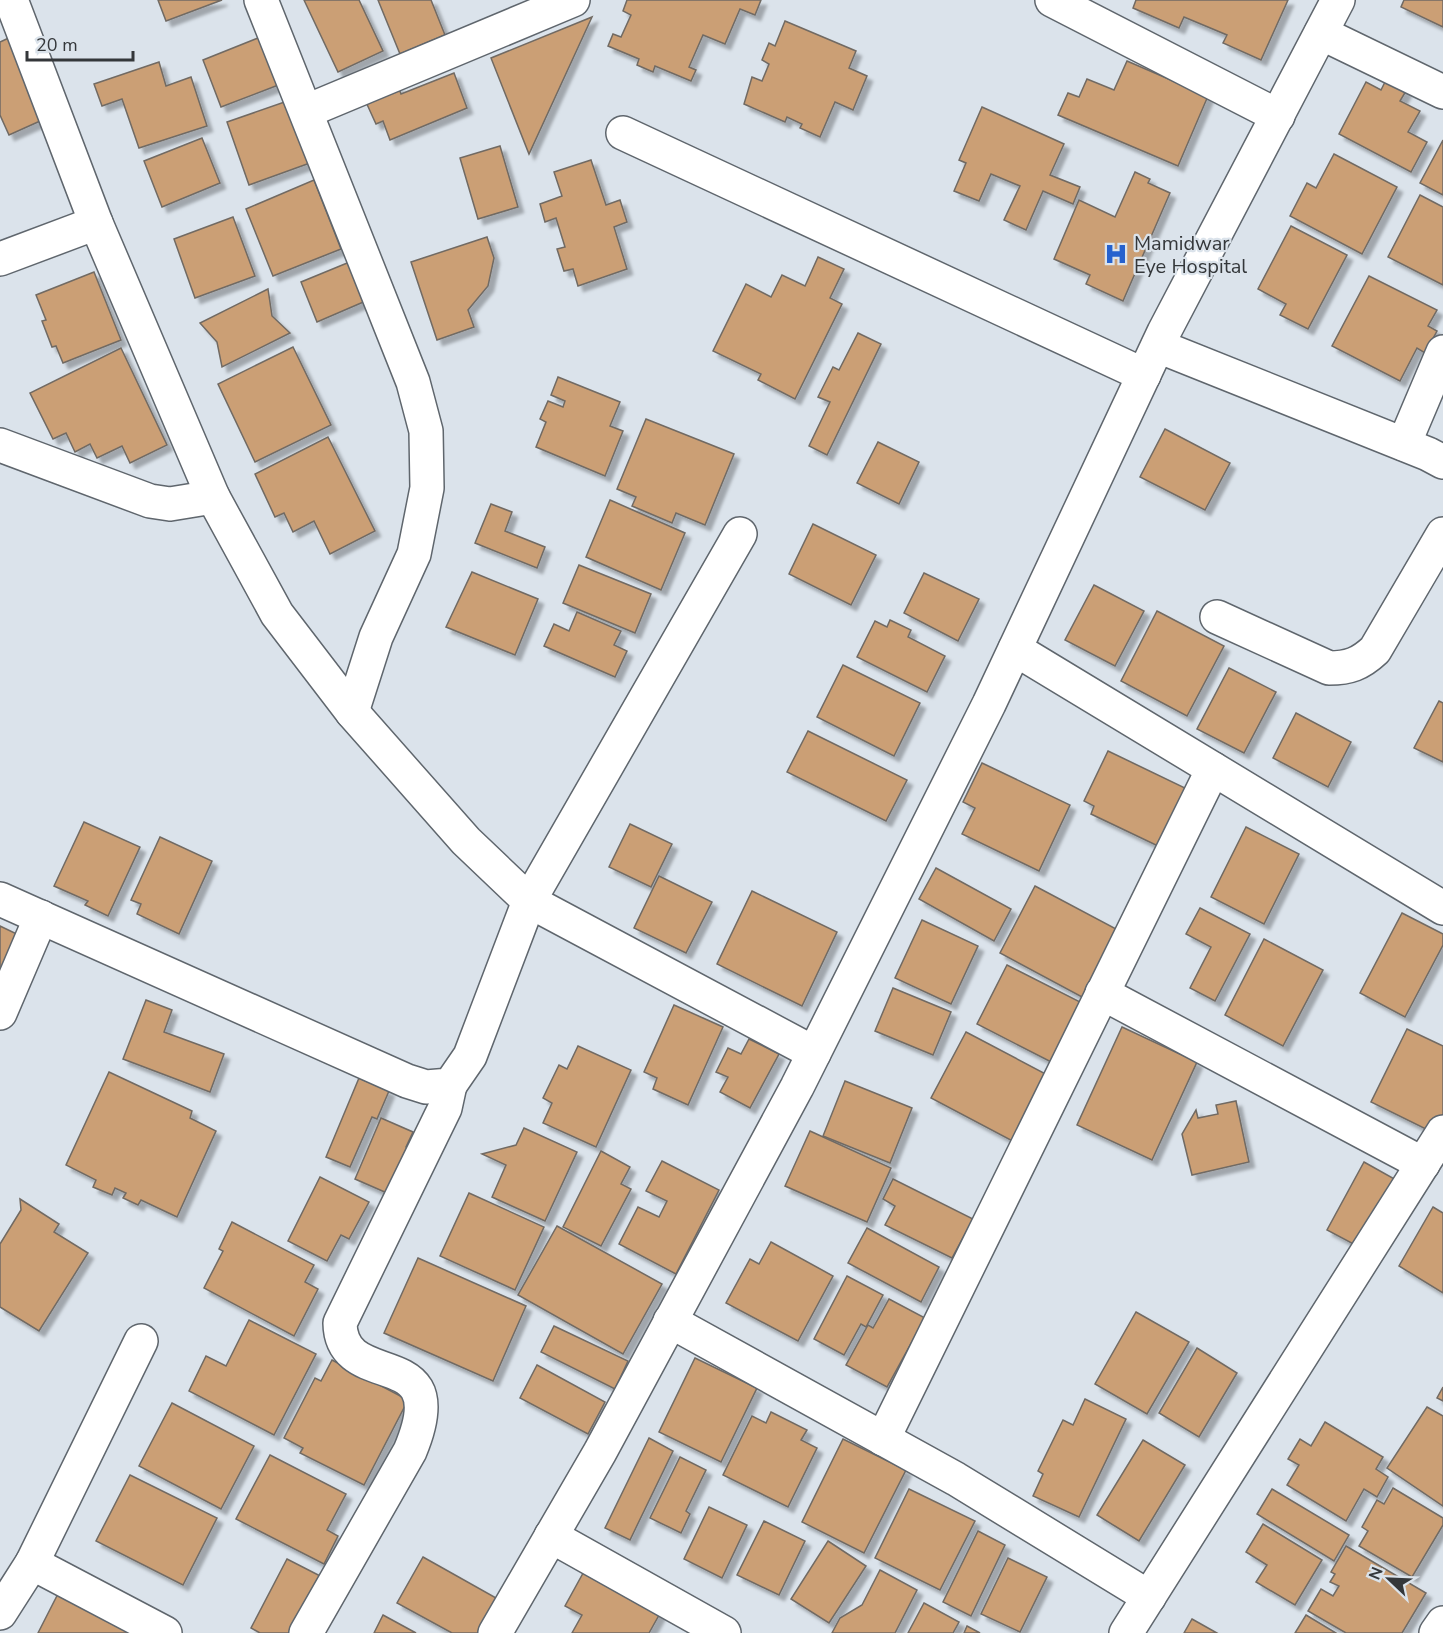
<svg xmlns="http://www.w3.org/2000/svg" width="1443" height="1633" font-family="'Nunito Sans',sans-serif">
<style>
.building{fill:#cb9f75;stroke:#716a63;stroke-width:1.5;filter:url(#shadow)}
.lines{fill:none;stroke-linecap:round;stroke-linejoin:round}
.street-casing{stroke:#5f666d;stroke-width:36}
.street{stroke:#fff;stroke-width:33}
.labels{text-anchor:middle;stroke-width:4.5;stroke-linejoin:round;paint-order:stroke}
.poi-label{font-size:20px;fill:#34373a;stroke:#dbe3eb;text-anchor:start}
</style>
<defs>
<filter id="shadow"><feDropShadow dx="5.5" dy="5.5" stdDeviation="1.5" flood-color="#0004"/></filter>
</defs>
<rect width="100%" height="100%" fill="#dbe3eb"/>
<g class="building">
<polygon points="158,0 222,0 166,21"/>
<polygon points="304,0 359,0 383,51 338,72"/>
<polygon points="378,0 431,0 445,35 400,54"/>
<polygon points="627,0 761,0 755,15 740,9 725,44 703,35 689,67 696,70 691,81 655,66 653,72 637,65 639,59 608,46 613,34 621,37 631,15 623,11"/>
<polygon points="1136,0 1288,0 1261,60 1223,43 1227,35 1184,17 1179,28 1133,8"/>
<polygon points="1404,0 1443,0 1443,27 1401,7"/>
<polygon points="592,17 529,154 491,58"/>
<polygon points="785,21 856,51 849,68 867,76 853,110 835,102 820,137 800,128 802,124 787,117 785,122 744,104 752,77 762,81 769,64 762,60 769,43 775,46"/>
<polygon points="13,36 49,117 9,135 0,115 0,42"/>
<polygon points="263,36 281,84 221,107 203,60"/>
<polygon points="1127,61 1208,96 1178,166 1058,115 1068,93 1079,97 1087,79 1114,90"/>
<polygon points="159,62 166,86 191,77 207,126 139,148 122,99 102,106 94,84"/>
<polygon points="454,73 467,108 390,140 383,121 376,124 365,100 398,86 401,94"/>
<polygon points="1386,80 1406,91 1400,101 1420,111 1408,132 1427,142 1411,172 1339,134 1366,82 1381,90"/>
<polygon points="299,97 321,159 249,185 227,122"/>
<polygon points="982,107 1064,144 1050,175 1080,187 1073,204 1043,191 1026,230 1004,220 1020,186 991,174 979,201 954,191 966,163 959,160"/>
<polygon points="202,138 220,183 162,207 144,161"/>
<polygon points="1443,140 1443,195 1420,183"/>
<polygon points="500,146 518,207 478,219 460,158"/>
<polygon points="1334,154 1397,187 1362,254 1290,216 1307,183 1316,188"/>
<polygon points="591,160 606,205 620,200 627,222 614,227 627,269 578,286 573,269 564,271 557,249 565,247 556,218 545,222 540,204 562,196 554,172"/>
<polygon points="1135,172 1150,179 1148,183 1170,193 1123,301 1086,284 1090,275 1054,259 1079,200 1115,217"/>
<polygon points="314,180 341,249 273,276 246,209"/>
<polygon points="1420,195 1443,207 1443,285 1388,257"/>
<polygon points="233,217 255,276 195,298 174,239"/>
<polygon points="1291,226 1347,255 1308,329 1280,315 1286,304 1258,289"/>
<polygon points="487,237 494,258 488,286 468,310 474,327 437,340 411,262"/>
<polygon points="818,257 844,269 830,298 842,304 795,399 758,380 761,374 713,351 746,284 771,297 782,275 805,286"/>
<polygon points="352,261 368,300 317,322 301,282"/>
<polygon points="94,272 121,340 63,363 56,346 52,347 42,321 46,320 36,295"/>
<polygon points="1369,276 1437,310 1428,326 1437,331 1425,353 1417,348 1400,381 1332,346"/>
<polygon points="268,289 272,316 290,333 222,367 217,342 200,323"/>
<polygon points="858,333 881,344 827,455 809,446 830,402 818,397 833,367 839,370"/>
<polygon points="293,347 331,425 255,462 218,384"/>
<polygon points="121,348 167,445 130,463 122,446 97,458 90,444 75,452 66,433 53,439 30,393"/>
<polygon points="558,377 620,402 610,426 623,431 605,476 536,447 546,422 540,419 548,401 563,407 565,401 551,395"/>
<polygon points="646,419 734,454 705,525 676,513 672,523 632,506 636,497 617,489"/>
<polygon points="1165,429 1230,463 1205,510 1140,477"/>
<polygon points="328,437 375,531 330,554 314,521 293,532 284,513 275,517 255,474"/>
<polygon points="878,442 919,462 899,504 857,483"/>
<polygon points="610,500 685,533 661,590 586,557"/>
<polygon points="491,504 512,512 505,531 545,547 537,568 475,543"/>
<polygon points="813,524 876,555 851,605 789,574"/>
<polygon points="579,565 651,594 635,633 563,603"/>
<polygon points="472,572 538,599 515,655 446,627"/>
<polygon points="924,573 979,599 958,641 904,613"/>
<polygon points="1094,585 1144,611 1115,666 1065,640"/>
<polygon points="1157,611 1224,646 1187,716 1121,681"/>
<polygon points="577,612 621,631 614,645 627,651 615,677 544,646 554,624 569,631"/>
<polygon points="890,620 911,630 908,637 945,656 927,692 857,657 875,621 887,627"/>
<polygon points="843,665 920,703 894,756 817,717"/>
<polygon points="1229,668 1276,692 1244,753 1197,729"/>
<polygon points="1439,701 1443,703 1443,762 1414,748"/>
<polygon points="1296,713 1351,742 1328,787 1273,758"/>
<polygon points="808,731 907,780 886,821 787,772"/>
<polygon points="1108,751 1185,788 1158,846 1091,814 1094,806 1084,801"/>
<polygon points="982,763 1070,805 1039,871 962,834 975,808 963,802"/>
<polygon points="84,822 140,847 108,916 85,905 88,901 54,886"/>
<polygon points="630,824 672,844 651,887 609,867"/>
<polygon points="1246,827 1299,854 1264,924 1211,897"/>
<polygon points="160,837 212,861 179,934 137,914 141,904 131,900"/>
<polygon points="936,868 1011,909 994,941 919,899"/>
<polygon points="659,876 712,902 686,953 634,928"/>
<polygon points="1035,886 1118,930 1082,997 1000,953"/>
<polygon points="752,891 837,932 802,1006 717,964"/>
<polygon points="1200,908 1250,934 1215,1001 1190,988 1211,947 1186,934"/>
<polygon points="1402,913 1443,934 1443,945 1405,1017 1360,993"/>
<polygon points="922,920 978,946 951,1004 895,978"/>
<polygon points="0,926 21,936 0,981"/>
<polygon points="1264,939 1323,970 1283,1046 1225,1015"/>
<polygon points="1007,965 1090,1007 1061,1067 977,1024"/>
<polygon points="893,988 951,1012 933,1055 875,1031"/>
<polygon points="146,1000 172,1010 164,1032 224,1054 210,1092 123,1059"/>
<polygon points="674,1005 723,1027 688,1105 653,1089 657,1078 644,1072"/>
<polygon points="1122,1027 1197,1062 1152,1160 1077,1125"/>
<polygon points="1407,1029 1443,1046 1443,1120 1436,1134 1371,1102"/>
<polygon points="966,1032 1057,1080 1022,1146 931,1098"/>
<polygon points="749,1039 779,1054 750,1108 720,1092 728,1077 716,1072 728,1048 741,1054"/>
<polygon points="578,1046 631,1070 596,1147 543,1123 552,1103 543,1098 559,1065 567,1069"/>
<polygon points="109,1072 192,1111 190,1118 216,1131 177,1217 141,1200 138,1205 123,1198 126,1193 115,1188 112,1195 93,1187 96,1180 66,1165"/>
<polygon points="359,1078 389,1091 377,1119 372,1117 350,1167 326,1157"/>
<polygon points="845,1081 912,1108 890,1163 823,1136"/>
<polygon points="1236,1101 1249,1162 1192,1175 1182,1134 1196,1110 1198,1118 1218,1114 1216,1105"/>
<polygon points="381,1118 413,1132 406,1147 414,1151 387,1193 355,1179"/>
<polygon points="524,1128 577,1152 545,1221 492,1197 506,1165 482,1154 516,1145"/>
<polygon points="810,1131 891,1168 867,1222 785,1186"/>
<polygon points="601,1151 630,1167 621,1184 631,1189 601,1246 563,1227"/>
<polygon points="662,1161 719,1190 676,1274 619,1244 638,1207 659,1217 667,1201 646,1191"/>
<polygon points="1364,1162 1398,1181 1361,1248 1327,1230"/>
<polygon points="320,1177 369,1202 349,1239 341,1235 327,1261 288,1241"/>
<polygon points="893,1179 973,1219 952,1258 885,1225 895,1206 883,1199"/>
<polygon points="469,1193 544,1227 515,1290 440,1256"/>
<polygon points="20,1199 59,1224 54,1232 88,1253 39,1331 0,1307 0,1244 21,1210"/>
<polygon points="1433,1207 1443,1213 1443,1293 1399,1266"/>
<polygon points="232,1222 314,1265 305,1282 318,1289 294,1336 204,1288 223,1251 219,1249"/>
<polygon points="557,1226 662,1284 623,1354 518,1295"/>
<polygon points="867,1228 939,1267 921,1302 848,1263"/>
<polygon points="771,1242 833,1276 798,1341 726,1303 750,1259 759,1264"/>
<polygon points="418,1258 526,1306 493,1381 384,1333"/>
<polygon points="847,1276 883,1295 866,1327 861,1324 844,1355 814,1339"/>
<polygon points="889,1299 925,1318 887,1387 846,1365 868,1325 873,1328"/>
<polygon points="1136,1312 1189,1342 1147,1414 1095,1384"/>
<polygon points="249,1320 316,1354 274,1435 189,1391 206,1356 226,1366"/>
<polygon points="554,1326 628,1361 615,1389 541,1352"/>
<polygon points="1197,1348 1237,1373 1199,1437 1159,1413"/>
<polygon points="695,1358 757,1388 721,1462 659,1432"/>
<polygon points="332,1360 408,1400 364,1485 300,1453 303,1448 284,1438 315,1378 321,1381"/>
<polygon points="537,1365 605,1402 588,1434 520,1398"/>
<polygon points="1443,1387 1443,1401 1437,1398"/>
<polygon points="1085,1399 1126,1419 1079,1517 1033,1496 1043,1474 1038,1471 1063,1420 1073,1425"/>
<polygon points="172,1403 254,1446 221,1509 139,1466"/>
<polygon points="1427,1407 1443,1416 1443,1506 1387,1468"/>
<polygon points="771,1412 807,1430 801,1440 817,1448 788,1507 723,1475 752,1416 766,1423"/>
<polygon points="1325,1422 1383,1457 1376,1469 1388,1477 1377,1497 1364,1489 1346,1521 1287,1485 1299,1465 1288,1459 1300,1439 1311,1446"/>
<polygon points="649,1438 673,1451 630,1540 605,1528"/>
<polygon points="843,1439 906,1470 864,1553 802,1522"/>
<polygon points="1143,1440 1185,1465 1139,1541 1097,1515"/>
<polygon points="270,1455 346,1494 327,1530 338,1536 324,1564 236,1519"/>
<polygon points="680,1457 706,1470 686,1511 690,1514 681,1533 650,1518"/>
<polygon points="130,1475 217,1518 183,1585 96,1541"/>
<polygon points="1393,1488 1443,1518 1443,1525 1412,1577 1359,1546 1368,1531 1362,1527 1377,1500 1384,1504"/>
<polygon points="909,1489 975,1521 940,1590 875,1558"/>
<polygon points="1272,1489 1349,1535 1334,1561 1257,1514"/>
<polygon points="709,1507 747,1525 722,1578 684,1559"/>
<polygon points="764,1521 805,1541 779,1595 737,1575"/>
<polygon points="1263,1524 1322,1560 1295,1605 1256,1582 1267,1565 1246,1552"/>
<polygon points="978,1531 1005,1545 971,1616 943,1602"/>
<polygon points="828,1541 866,1566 829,1623 791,1599"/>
<polygon points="1346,1546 1426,1593 1402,1633 1346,1633 1308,1611 1321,1589 1333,1596 1339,1586 1330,1582 1335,1574 1331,1572"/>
<polygon points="423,1557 505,1603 488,1633 452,1633 397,1603"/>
<polygon points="1008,1558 1047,1577 1020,1632 981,1614"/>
<polygon points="287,1559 332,1582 295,1633 260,1633 251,1628"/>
<polygon points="587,1566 663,1608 649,1633 572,1633 582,1615 565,1606"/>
<polygon points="880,1570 917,1590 895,1633 832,1633 840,1618 862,1605"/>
<polygon points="64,1582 147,1633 38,1633"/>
<polygon points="924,1603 959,1622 953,1633 908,1633"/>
<polygon points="383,1615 416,1633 374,1633"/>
<polygon points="1306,1615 1336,1633 1295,1633"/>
<polygon points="1192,1619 1217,1633 1184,1633"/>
<polygon points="967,1626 980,1633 964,1633"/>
</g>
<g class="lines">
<g class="street-casing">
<g id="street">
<polyline points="261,0 413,382 426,431 427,488 414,554 376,637 352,712"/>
<polyline points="1052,0 1278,116"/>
<polyline points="13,5 96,223 213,497 277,614 352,712 466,841 529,901 814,1053"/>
<polyline points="1321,33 1443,92"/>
<polyline points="307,111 573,0"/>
<polyline points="623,133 1144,375"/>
<polyline points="0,259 96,223"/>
<polyline points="1158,346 1428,454 1443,462"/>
<polyline points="1404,444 1443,352"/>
<polyline points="0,445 150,501 170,504 213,497"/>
<path d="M1217,617L1329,668C1349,668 1360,664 1375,650L1443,534"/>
<polyline points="1015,649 1443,908"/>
<polyline points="0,899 407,1081 426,1087 450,1085 470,1056 529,901 740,534"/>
<polyline points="1102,993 1423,1164"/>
<polyline points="0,1013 41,917"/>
<polyline points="670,1321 956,1479 1149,1597"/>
<polyline points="883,1439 1213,769"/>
<polyline points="551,1536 724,1633"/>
<polyline points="32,1563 165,1633"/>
<polyline points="0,1613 32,1563 141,1341"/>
<path d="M306,1633L410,1451C457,1339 341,1395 340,1323L445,1108L450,1085"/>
<polyline points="495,1633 600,1452 797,1087 989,704 1164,332 1338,0"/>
<polyline points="1126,1633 1443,1132"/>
<polyline points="1436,1633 1443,1623"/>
</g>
</g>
<use href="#street" class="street"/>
</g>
<defs>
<g id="hospital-bare" transform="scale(1.8)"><path d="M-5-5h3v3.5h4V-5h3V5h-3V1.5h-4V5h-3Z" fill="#2561ce" stroke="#dbe3eb" stroke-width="2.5" paint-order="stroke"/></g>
</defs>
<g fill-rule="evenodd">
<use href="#hospital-bare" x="1116" y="254"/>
</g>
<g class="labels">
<g class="poi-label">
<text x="1134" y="250">Mamidwar<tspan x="1134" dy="23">Eye Hospital</tspan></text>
</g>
</g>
<g transform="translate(1389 1579) rotate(293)" stroke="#dbe3eb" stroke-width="4.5" paint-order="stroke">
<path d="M0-4.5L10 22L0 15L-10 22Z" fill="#34373a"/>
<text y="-9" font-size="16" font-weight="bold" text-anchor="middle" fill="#34373a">N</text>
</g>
<path d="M27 51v9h106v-9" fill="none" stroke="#34373a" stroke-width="3"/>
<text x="36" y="51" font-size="18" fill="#34373a" stroke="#dbe3eb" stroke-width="4.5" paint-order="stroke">20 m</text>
</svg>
